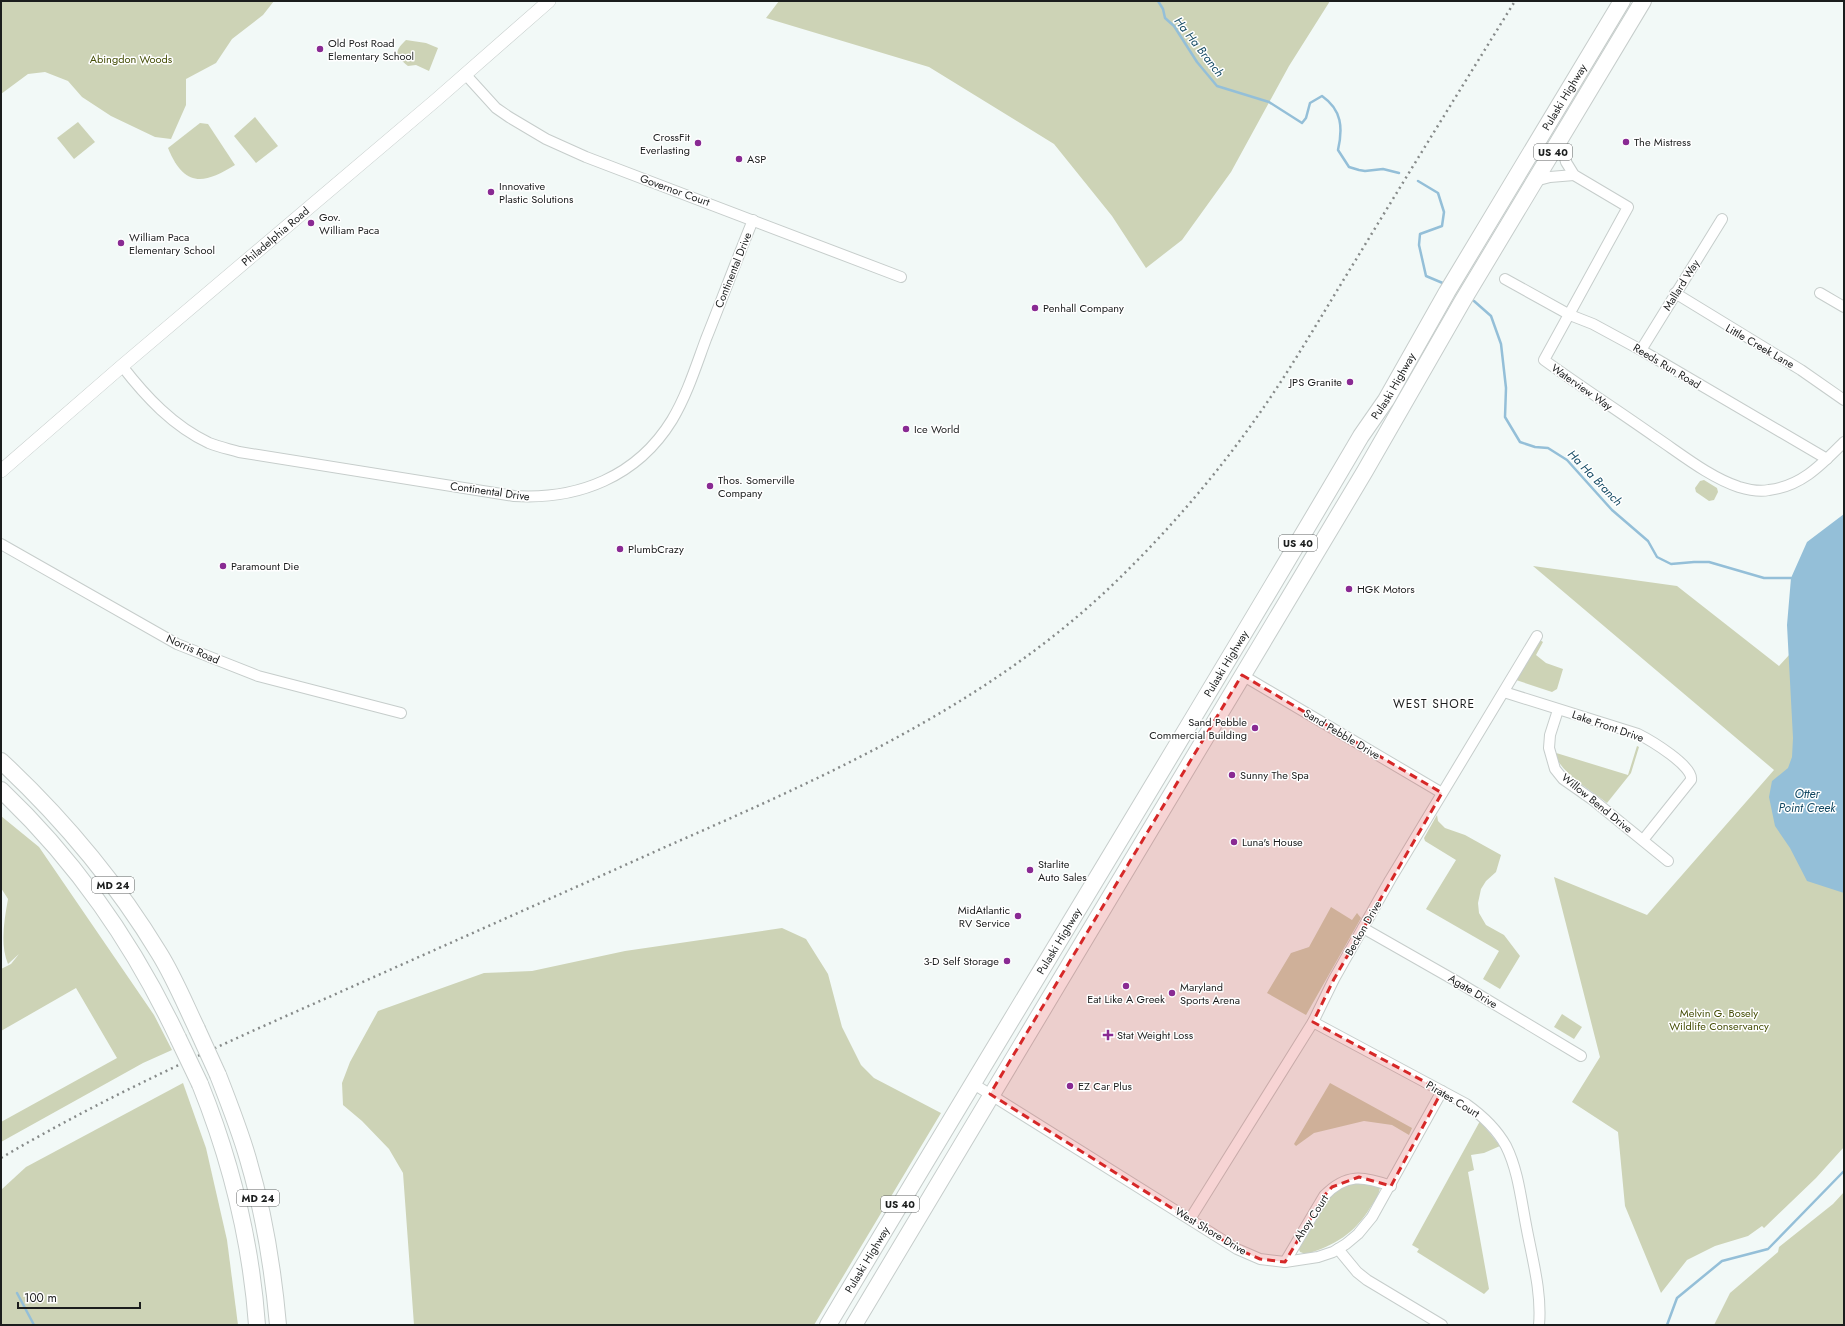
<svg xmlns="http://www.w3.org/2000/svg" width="1845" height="1326" font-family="Jost,sans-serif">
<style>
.green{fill:#cdd3b6}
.water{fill:#94bfd8}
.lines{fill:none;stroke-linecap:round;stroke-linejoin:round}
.stream{stroke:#94bfd8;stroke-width:2.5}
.minor-casing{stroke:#c6cdcb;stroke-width:12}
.secondary-casing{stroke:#c6cdcb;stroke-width:14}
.trunk-casing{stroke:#c6cdcb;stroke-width:18}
.minor{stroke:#fff;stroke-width:10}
.secondary{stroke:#fff;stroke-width:13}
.trunk{stroke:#fff;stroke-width:16}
.rail{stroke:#868a89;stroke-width:2.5;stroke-dasharray:2 4;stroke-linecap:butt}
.trunk-bridge-casing{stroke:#c6cdcb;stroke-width:18;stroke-linecap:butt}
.trunk-bridge{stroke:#fff;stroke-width:16}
.marked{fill:#d62828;fill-opacity:0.2;stroke:#d62828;stroke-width:3;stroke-dasharray:8 5;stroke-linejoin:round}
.poi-dot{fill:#892a93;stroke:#fff;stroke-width:1.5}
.labels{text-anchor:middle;stroke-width:3;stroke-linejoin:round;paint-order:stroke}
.shield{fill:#fff;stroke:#5f6161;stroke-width:1}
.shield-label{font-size:10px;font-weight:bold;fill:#1b1d1d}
.poi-label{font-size:11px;fill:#1b1d1d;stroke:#fff;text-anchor:start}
.park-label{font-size:11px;fill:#454e07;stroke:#fff}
.street-label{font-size:11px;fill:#1b1d1d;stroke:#fff}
.water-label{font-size:12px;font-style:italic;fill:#134963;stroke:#fff}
.neighbourhood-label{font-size:12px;letter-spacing:1px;fill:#1b1d1d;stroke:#fff}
</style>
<rect width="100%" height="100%" fill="#f2f9f7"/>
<g class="green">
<polygon points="1,1 274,1 263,15 232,39 216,63 186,79 186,105 171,139 155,137 111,116 82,97 68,81 45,72 28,74 1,94"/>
<polygon points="779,1 1330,1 1289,66 1231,172 1182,240 1146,268 1112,216 1054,144 929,67 766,18"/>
<path d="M406,40L426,43L438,48L429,71L416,65L408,66C396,56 393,52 406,40Z"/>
<polygon points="255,117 278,146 256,163 234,136"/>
<polygon points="78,122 95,142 74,159 57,138"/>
<path d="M200,123L208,124L235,165C203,185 184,187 168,148Z"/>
<polygon points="1704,480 1717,488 1718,492 1714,500 1709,501 1696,492 1695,488 1700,481"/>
<polygon points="1533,566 1677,586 1779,666 1844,595 1844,1147 1816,1178 1764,1228 1762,1226 1748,1236 1715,1246 1687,1260 1661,1293 1625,1206 1618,1132 1572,1102 1600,1057 1554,877 1647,915 1774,770"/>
<polygon points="1540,640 1543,642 1536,655 1546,663 1563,669 1557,689 1552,692 1516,680"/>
<path d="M1637,746L1639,747L1631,773L1607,803C1588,788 1563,775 1553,752L1628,775Z"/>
<polygon points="1437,815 1438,821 1445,828 1465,835 1501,855 1496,872 1486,881 1481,889 1478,903 1479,913 1486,925 1504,935 1520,956 1500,989 1483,979 1499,951 1426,909 1456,860 1425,841 1424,838"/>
<path d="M1,816L39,847L154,1015L172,1050L143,1063L1,1142V1122L117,1058L76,988L1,1031V969L11,964L19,954L8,964C0,945 4,921 8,899L1,888Z"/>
<polygon points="1331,907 1352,920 1357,913 1361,918 1306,1015 1267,993 1291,953 1309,947"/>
<polygon points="782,928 806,939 828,974 842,1027 861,1065 874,1078 941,1113 814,1325 414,1325 403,1173 389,1149 362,1121 343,1105 342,1083 350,1062 378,1011 484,973 532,971 625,951"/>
<polygon points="1562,1014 1582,1027 1574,1039 1554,1027"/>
<polygon points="183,1083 206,1148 227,1240 238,1325 1,1325 1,1190 26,1167"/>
<polygon points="1330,1083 1412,1128 1409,1135 1392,1125 1364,1121 1314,1133 1296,1146 1294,1144"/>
<polygon points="1480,1121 1500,1146 1484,1153 1471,1155 1474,1170 1468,1172 1489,1289 1484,1294 1417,1252 1419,1249 1412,1245"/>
<path d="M1349,1182L1377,1184L1380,1188C1379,1195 1374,1202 1370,1208C1355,1233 1334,1246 1306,1254L1300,1252L1298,1247L1327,1198Z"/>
<polygon points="1844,1192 1844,1325 1714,1325 1730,1293 1778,1252 1779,1247 1833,1204"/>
</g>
<polygon class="water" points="1844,514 1844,893 1807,881 1790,848 1775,826 1769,797 1772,781 1788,768 1792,757 1793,738 1787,625 1791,578 1807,542"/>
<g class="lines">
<g class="stream">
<path d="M1158,1L1163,9L1165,18L1174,26L1197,62L1217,86L1269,102L1302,123L1306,118L1310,103L1322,96C1342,110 1343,128 1338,150L1349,167L1359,170L1365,171L1383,169L1399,173"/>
<polyline points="1418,181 1438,193 1444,212 1442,226 1420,234 1419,245 1426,276 1445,284"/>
<polyline points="1474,301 1491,316 1501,344 1506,388 1505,417 1520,442 1535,447 1548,448 1567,460 1612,510 1648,541 1657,557 1671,564 1694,562 1709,562 1764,578 1791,578"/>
<polyline points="17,1293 34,1325"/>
<polyline points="1667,1325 1677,1298 1722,1261 1768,1249 1844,1171"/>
</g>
<g class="minor-casing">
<g id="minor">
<polyline points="466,75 496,108 509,117 546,139 586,157 901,277"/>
<path d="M1560,138L1566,162L1574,175L1628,207L1544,360C1580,386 1617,410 1654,436C1681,454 1709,477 1739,487C1749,490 1760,492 1769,490C1802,486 1822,464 1844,442"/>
<polyline points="1535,181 1550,177 1574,175"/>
<polyline points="1505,279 1570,315 1593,324 1641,350 1827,459"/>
<polyline points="1675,293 1801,370 1844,400"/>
<polyline points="1820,293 1844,307"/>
<polyline points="1641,350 1722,219"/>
<path d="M122,366C146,397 173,426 209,443C219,447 229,449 239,452L514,496C578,500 637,477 672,420C687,395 696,366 706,339C722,299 737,259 753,220"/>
<polyline points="1,544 177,644 258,676 401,713"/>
<polyline points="1242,675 1442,793"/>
<path d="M1504,692L1638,734C1650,740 1694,766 1691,780L1643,840"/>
<polyline points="1558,710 1550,735 1549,748 1555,769 1563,779 1593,800 1668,861"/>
<polyline points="1363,928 1456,981 1581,1056"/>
<path d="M1313,1022L1466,1104C1483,1116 1496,1128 1506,1146C1518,1170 1521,1199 1526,1225C1532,1258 1542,1292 1539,1325"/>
<polyline points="972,1083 1237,1249 1260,1259 1285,1262 1318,1257 1333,1252 1346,1244 1358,1234 1372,1217 1442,1091"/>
<polyline points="1190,1219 1313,1022 1334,979 1390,880 1537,636"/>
<polyline points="1338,1249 1357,1272 1367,1280 1442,1325"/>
<path d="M1285,1262L1324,1196C1346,1173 1363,1176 1391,1186"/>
</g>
</g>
<g class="secondary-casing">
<g id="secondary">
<path id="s1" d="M1,471L122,366L436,100L549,1"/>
</g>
</g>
<g class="trunk-casing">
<g id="trunk">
<path d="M1,761C62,818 116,882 159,953C174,977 185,1004 197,1029"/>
<path d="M1,790C77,862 133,943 178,1038"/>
<path d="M218,1075C229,1103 240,1131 248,1159C264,1213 273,1269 278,1325"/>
<path d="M200,1084C231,1161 251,1243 257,1325"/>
<path id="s2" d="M828,1325C1005,1028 1186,734 1361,436L1386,400L1447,292L1622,1"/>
<polyline points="854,1325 1365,471 1462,302 1643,1"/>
</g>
</g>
<use href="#minor" class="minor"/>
<use href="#secondary" class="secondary"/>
<use href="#trunk" class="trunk"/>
<path class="rail" d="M1,1158C106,1096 218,1046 329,997C441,947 552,898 663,848C820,779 978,710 1105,592C1172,529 1232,457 1282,380C1309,338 1334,295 1360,253C1411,169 1463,85 1515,1"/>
<g class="trunk-bridge-casing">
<g id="trunk-bridge">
<polyline points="197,1029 218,1075"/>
<polyline points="178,1038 200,1084"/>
</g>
</g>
<use href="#trunk-bridge" class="trunk-bridge"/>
</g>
<path class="marked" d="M1242,675L1442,793L1334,979L1313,1022L1442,1091L1391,1186L1359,1177L1332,1187L1324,1196L1285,1262L1260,1259L1237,1249L990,1094Z"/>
<g class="poi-dot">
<circle cx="320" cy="49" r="4"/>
<circle cx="1626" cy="142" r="4"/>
<circle cx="698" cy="143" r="4"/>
<circle cx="739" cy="159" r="4"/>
<circle cx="491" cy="192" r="4"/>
<circle cx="311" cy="223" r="4"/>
<circle cx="121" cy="243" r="4"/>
<circle cx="1035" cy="308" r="4"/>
<circle cx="1350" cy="382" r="4"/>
<circle cx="906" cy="429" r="4"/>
<circle cx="710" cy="486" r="4"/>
<circle cx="620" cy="549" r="4"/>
<circle cx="223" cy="566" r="4"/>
<circle cx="1349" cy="589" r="4"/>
<circle cx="1255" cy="728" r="4"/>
<circle cx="1232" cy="775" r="4"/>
<circle cx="1234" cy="842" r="4"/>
<circle cx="1030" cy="870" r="4"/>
<circle cx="1018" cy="916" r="4"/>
<circle cx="1007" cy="961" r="4"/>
<circle cx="1126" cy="986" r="4"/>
<circle cx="1172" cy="993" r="4"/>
<path d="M1106 1029h4v4h4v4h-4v4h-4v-4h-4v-4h4z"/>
<circle cx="1070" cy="1086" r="4"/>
</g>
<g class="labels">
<g class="shield">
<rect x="1534" y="144" width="38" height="16" rx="3"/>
<rect x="1279" y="535" width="38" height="16" rx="3"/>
<rect x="92" y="877" width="42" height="16" rx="3"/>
<rect x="237" y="1190" width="42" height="16" rx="3"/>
<rect x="881" y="1196" width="38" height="16" rx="3"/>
</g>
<g class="shield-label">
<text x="1553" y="156">US 40</text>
<text x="1298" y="547">US 40</text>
<text x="113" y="889">MD 24</text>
<text x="258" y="1202">MD 24</text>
<text x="900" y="1208">US 40</text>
</g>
<g class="poi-label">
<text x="328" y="47">Old Post Road<tspan x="328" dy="13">Elementary School</tspan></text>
<text x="690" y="141" text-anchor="end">CrossFit<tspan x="690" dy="13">Everlasting</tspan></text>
<text x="1634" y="146">The Mistress</text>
<text x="747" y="163">ASP</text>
<text x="499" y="190">Innovative<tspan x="499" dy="13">Plastic Solutions</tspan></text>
<text x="319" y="221">Gov.<tspan x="319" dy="13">William Paca</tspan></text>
<text x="129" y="241">William Paca<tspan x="129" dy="13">Elementary School</tspan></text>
<text x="1043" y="312">Penhall Company</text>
<text x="1342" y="386" text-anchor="end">JPS Granite</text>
<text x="914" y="433">Ice World</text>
<text x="718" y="484">Thos. Somerville<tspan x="718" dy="13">Company</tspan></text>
<text x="628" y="553">PlumbCrazy</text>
<text x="231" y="570">Paramount Die</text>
<text x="1357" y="593">HGK Motors</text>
<text x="1247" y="726" text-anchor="end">Sand Pebble<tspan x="1247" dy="13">Commercial Building</tspan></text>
<text x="1240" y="779">Sunny The Spa</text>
<text x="1242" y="846">Luna's House</text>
<text x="1038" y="868">Starlite<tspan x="1038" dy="13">Auto Sales</tspan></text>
<text x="1010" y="914" text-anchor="end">MidAtlantic<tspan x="1010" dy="13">RV Service</tspan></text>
<text x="999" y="965" text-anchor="end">3-D Self Storage</text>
<text x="1180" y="991">Maryland<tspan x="1180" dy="13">Sports Arena</tspan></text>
<text x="1126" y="1003" text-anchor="middle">Eat Like A Greek</text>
<text x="1117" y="1039">Stat Weight Loss</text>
<text x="1078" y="1090">EZ Car Plus</text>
</g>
<g class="park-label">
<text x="131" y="63">Abingdon Woods</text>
<text x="1719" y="1017">Melvin G. Bosely<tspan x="1719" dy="13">Wildlife Conservancy</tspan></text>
</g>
<g class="street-label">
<text dy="4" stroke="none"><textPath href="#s2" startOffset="1432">Pulaski Highway</textPath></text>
<text transform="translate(675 190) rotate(20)" y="4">Governor Court</text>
<text dy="4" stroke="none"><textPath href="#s1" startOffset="361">Philadelphia Road</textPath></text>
<text transform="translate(733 270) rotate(-68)" y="4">Continental Drive</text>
<text transform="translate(1681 285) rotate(-58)" y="4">Mallard Way</text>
<text transform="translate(1760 346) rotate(30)" y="4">Little Creek Lane</text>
<text transform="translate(1667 366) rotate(31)" y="4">Reeds Run Road</text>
<text dy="4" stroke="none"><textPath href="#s2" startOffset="1096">Pulaski Highway</textPath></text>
<text transform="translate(1582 387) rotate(35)" y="4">Waterview Way</text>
<text transform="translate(490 491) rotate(8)" y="4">Continental Drive</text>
<text transform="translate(193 649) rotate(24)" y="4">Norris Road</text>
<text dy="4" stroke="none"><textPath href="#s2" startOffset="772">Pulaski Highway</textPath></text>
<text transform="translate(1608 726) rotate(19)" y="4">Lake Front Drive</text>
<text transform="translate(1342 734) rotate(31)" y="4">Sand Pebble Drive</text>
<text transform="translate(1597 803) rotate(39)" y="4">Willow Bend Drive</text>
<text transform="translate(1363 928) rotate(-60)" y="4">Beckon Drive</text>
<text dy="4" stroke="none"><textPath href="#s2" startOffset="448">Pulaski Highway</textPath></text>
<text transform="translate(1473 991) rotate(31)" y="4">Agate Drive</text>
<text transform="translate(1453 1099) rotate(31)" y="4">Pirates Court</text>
<text transform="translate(1311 1218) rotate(-57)" y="4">Ahoy Court</text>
<text transform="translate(1211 1231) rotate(31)" y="4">West Shore Drive</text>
<text dy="4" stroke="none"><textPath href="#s2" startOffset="76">Pulaski Highway</textPath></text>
</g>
<g class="water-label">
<text transform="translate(1199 47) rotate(52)" y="4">Ha Ha Branch</text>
<text transform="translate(1595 478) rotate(46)" y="4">Ha Ha Branch</text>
<text x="1807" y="798">Otter<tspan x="1807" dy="14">Point Creek</tspan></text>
</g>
<g class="neighbourhood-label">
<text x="1434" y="708">WEST SHORE</text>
</g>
</g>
<rect width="1845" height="1326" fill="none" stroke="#1b1d1d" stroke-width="4"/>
<path d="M18 1302v6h122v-6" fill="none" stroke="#1b1d1d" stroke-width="2"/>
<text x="24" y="1302" font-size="12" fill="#1b1d1d" stroke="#ffffff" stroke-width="3" paint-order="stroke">100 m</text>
</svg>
